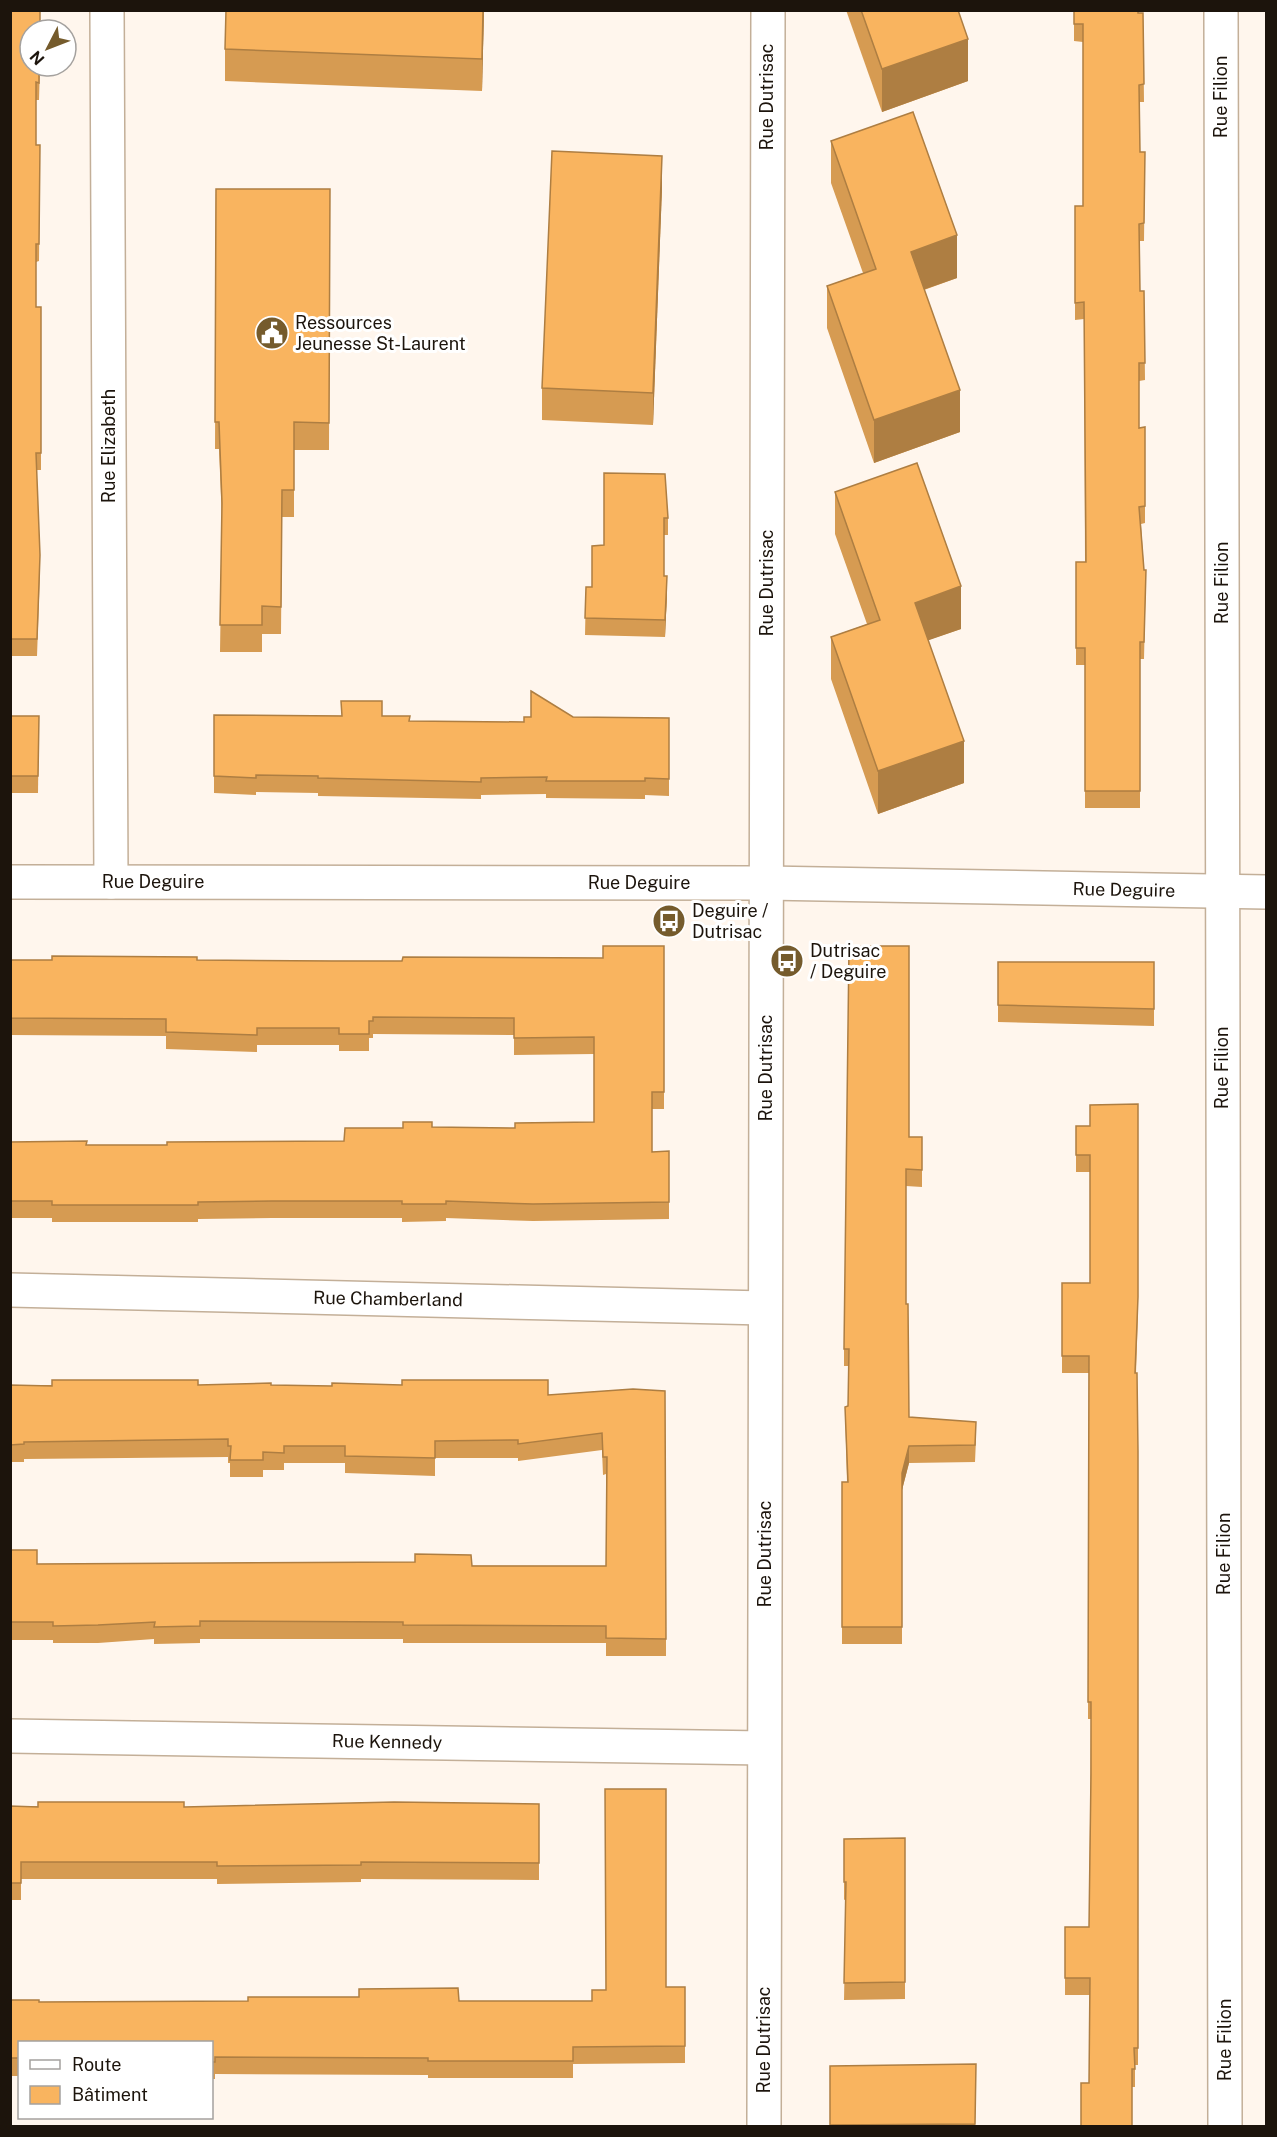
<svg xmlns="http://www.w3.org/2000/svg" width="1277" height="2137" font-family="'Public Sans',sans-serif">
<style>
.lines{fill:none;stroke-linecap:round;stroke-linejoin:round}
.minor-casing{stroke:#c3af98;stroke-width:36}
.minor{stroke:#fff;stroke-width:33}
.wall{fill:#d69b52}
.shaded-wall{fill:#ae7e42}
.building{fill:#f9b45f;stroke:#ae7e42;stroke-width:1.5}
.labels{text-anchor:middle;stroke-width:6;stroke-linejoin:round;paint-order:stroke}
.street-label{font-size:18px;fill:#1c140c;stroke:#fff}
.poi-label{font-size:18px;fill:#1c140c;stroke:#fff;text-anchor:start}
</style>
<rect width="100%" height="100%" fill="#fff6ed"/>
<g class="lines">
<g class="minor-casing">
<g id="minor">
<polyline points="107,10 111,882"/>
<polyline points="1221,10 1225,2126"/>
<polyline points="10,882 766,883 1266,892"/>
<polyline points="10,1290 765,1308"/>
<polyline points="10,1736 764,1748"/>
<polyline points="764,2126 768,10"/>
</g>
</g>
<use href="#minor" class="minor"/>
</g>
<g class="wall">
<polygon points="10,10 40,66 39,100 36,100 36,145 40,163 39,261 36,262 36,307 41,307 41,470 36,470 40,572 37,656 10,656"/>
<polygon points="484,10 482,91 225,81 225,49"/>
<polygon points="846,10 958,10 968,81 882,112"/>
<polygon points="1074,10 1143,13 1144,102 1139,102 1140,152 1145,152 1144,241 1139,241 1140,291 1144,291 1145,380 1139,381 1139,428 1145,427 1145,523 1141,524 1144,570 1146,570 1144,659 1140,659 1140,808 1085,808 1085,665 1076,665 1076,562 1085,562 1084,319 1075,320 1075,206 1083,206 1083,42 1074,41"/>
<polygon points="831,141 957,278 924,290 960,432 874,463 827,328 827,286 863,273 831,183"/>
<polygon points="662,188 653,425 542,420 542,388"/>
<polygon points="216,189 330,189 329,450 294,450 294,517 282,517 281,634 262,634 262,652 220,652 222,521 219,449 215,449"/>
<polygon points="604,473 668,518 668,535 664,535 664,576 667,593 665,637 585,635 586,587 592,587 604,545"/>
<polygon points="835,492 961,629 928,640 964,783 878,814 831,679 831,637 867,624 835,534"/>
<polygon points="214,715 382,716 410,721 524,722 573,717 669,718 669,796 645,795 645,799 546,798 546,794 481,795 481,799 318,796 318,793 256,792 256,795 214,793"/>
<polygon points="10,716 39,716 38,793 10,793"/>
<polygon points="664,946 664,1109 652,1109 652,1152 669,1151 669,1219 533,1221 446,1218 446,1221 402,1222 402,1218 272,1218 198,1219 198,1222 52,1222 52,1218 10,1218 10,1142 86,1145 167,1145 344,1141 432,1127 515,1128 594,1122 594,1054 514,1055 514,1035 373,1034 373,1038 369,1038 369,1051 339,1051 339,1045 257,1045 257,1052 166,1049 166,1036 10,1035 10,960 402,961 603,958"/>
<polygon points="998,962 1154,962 1154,1026 998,1022"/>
<polygon points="1138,1104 1138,1314 1136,1373 1138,2013 1138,2065 1135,2065 1135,2087 1132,2087 1089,2083 1090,1995 1065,1995 1065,1927 1089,1927 1091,1719 1088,1719 1089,1373 1062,1373 1062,1283 1090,1283 1090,1172 1076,1172 1076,1126 1090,1126"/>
<polygon points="909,1137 922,1137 922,1187 906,1186 906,1304 909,1417 976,1439 975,1462 909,1463 902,1490 902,1644 842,1644 842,1482 847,1482 845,1407 848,1406 849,1366 844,1366 844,1349"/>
<polygon points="10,1385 271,1385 548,1395 633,1389 666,1639 666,1656 606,1656 606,1643 403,1643 403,1639 200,1639 200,1643 154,1644 154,1639 98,1643 53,1643 53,1640 10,1640 10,1550 37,1564 606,1566 606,1474 603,1475 602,1450 518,1461 518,1458 435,1458 435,1476 345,1473 345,1463 284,1463 284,1470 263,1470 263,1477 230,1477 230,1463 228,1463 228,1457 24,1459 24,1462 10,1462"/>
<polygon points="539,1804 539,1880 361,1879 361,1882 217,1884 217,1879 21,1879 21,1900 10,1900 10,1806 184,1807"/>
<polygon points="905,1838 905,1999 844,2000 846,1899 844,1900 844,1839"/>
<polygon points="666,1987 685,1987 685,2063 573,2064 573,2078 428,2078 428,2075 215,2074 215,2079 212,2079 212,2043 20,2043 20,2076 10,2076 10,2000 39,2002 592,2001 606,1990"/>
<polygon points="976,2064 975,2127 830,2127 830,2125"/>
</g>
<g class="shaded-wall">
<polygon points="483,10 484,10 482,91 482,59"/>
<polygon points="968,39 968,81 882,112 882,69"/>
<polygon points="662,156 662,188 653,425 653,393"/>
<polygon points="957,235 957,278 911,294 911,252"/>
<polygon points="960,390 960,432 874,463 874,420"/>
<polygon points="667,576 667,593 665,637 665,620"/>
<polygon points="961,586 961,629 915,645 915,603"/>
<polygon points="964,741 964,783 878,814 878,771"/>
<polygon points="909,1446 909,1463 902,1490 902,1473"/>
</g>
<g class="building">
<polygon points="10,10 40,10 40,30 30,30 30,66 39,66 39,83 36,82 36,145 40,145 39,244 36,244 36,307 41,307 41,453 36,453 40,555 37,639 10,639"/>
<polygon points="226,10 483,10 482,59 225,49"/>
<polygon points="861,10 958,10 968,39 882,69"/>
<polygon points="1074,10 1138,10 1138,13 1143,13 1144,84 1139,85 1140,152 1145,152 1144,223 1139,224 1140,291 1144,291 1145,363 1139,363 1139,428 1145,427 1145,506 1139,507 1144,570 1146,570 1144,642 1140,642 1140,791 1085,791 1085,648 1076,648 1076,562 1086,562 1084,302 1075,303 1075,206 1083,206 1083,24 1074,24"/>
<polygon points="913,112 957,235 911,252 960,390 874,420 827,286 876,269 831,141"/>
<polygon points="552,151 662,156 653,393 542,388"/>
<polygon points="216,189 330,189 329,423 294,422 294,490 282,490 281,607 262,606 262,625 220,625 222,503 219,422 215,422"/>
<polygon points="917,463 961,586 915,603 964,741 878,771 831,637 880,620 835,492"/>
<polygon points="604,473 665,474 668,518 664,518 664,576 667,576 665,620 585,618 586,587 592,587 592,546 604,545"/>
<polygon points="531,691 573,717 669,718 669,779 645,778 645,781 546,781 547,777 481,778 481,782 318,778 318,776 256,775 256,778 214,776 214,715 342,716 341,701 382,701 382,716 410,716 409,721 524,722 524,717 531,717"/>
<polygon points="10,716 39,716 38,776 10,776"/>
<polygon points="603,946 664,946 664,1092 652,1092 652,1152 669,1151 669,1202 533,1204 446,1201 446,1204 402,1204 402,1201 272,1201 198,1202 198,1205 52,1205 52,1201 10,1201 10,1142 87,1141 86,1145 167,1145 167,1142 344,1141 345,1128 403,1128 403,1122 432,1122 432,1127 515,1128 515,1123 594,1122 594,1037 514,1038 514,1018 373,1017 373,1021 369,1021 369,1034 339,1034 339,1028 257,1028 257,1035 166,1032 166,1019 10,1018 10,960 52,960 52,956 197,957 197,960 332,961 402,961 403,957 603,958"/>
<polygon points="849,946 909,946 909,1137 922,1137 922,1170 906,1169 906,1304 908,1304 909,1417 976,1422 975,1445 909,1446 902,1473 902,1627 842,1627 842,1482 848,1482 845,1407 848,1406 849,1349 844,1349"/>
<polygon points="998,962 1154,962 1154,1009 998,1005"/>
<polygon points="1138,1104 1138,1297 1135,1373 1137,1373 1138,1451 1138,2048 1134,2048 1135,2069 1132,2069 1132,2127 1081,2127 1081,2083 1089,2083 1090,1978 1065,1978 1065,1927 1089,1927 1091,1774 1091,1702 1088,1702 1089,1356 1062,1356 1062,1283 1090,1283 1090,1155 1076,1155 1076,1126 1090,1126 1090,1105"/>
<polygon points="52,1380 198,1380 198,1385 271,1383 271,1385 332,1386 332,1383 402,1385 402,1380 548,1380 548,1395 633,1389 665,1391 666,1639 606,1638 606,1626 403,1625 403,1622 200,1621 200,1626 154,1627 155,1622 98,1625 53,1626 53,1622 10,1622 10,1550 37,1550 37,1564 415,1562 415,1554 471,1555 472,1566 606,1566 607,1457 603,1457 602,1433 518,1444 518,1440 435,1441 435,1458 345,1456 345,1446 284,1446 284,1453 263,1452 263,1460 230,1460 231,1446 228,1446 228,1439 24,1442 24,1444 10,1445 10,1385 52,1386"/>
<polygon points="605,1789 666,1789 666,1987 685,1987 685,2046 573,2047 573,2061 428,2061 428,2058 215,2057 215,2062 212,2062 212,2043 20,2043 20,2058 10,2058 10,2000 39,2000 39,2002 248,2001 248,1997 359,1997 359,1989 458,1988 459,2001 592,2001 592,1990 606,1990"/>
<polygon points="38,1802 184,1802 184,1807 394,1802 539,1804 539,1863 361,1862 361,1865 217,1866 217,1862 21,1862 21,1883 10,1883 10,1806 38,1807"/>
<polygon points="905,1838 905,1982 844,1983 846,1882 844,1882 844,1839"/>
<polygon points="976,2064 975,2124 830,2125 830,2066"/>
</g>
<defs>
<g id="civic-disc" transform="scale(1.725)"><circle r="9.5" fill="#755b2c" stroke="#fff"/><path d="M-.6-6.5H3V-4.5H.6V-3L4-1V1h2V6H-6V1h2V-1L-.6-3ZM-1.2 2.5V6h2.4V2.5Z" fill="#fff"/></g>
<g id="bus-disc" transform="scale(1.725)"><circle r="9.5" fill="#755b2c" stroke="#fff"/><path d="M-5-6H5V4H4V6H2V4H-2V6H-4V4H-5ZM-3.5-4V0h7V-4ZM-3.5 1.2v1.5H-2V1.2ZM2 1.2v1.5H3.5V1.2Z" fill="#fff"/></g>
</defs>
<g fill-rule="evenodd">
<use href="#civic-disc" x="272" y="333"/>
<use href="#bus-disc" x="669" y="921"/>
<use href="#bus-disc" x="787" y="961"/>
</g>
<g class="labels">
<g class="street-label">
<text transform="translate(767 97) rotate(-90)" y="6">Rue Dutrisac</text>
<text transform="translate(1221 97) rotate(-90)" y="6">Rue Filion</text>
<text transform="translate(109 446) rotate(-90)" y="6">Rue Elizabeth</text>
<text transform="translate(767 583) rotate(-90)" y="6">Rue Dutrisac</text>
<text transform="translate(1222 583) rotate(-90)" y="6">Rue Filion</text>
<text x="153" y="888">Rue Deguire</text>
<text x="639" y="889">Rue Deguire</text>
<text transform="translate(1124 890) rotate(1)" y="6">Rue Deguire</text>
<text transform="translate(766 1068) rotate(-90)" y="6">Rue Dutrisac</text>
<text transform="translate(1222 1068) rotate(-90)" y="6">Rue Filion</text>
<text transform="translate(388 1299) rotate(1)" y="6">Rue Chamberland</text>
<text transform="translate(765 1554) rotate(-90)" y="6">Rue Dutrisac</text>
<text transform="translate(1224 1554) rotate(-90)" y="6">Rue Filion</text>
<text transform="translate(387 1742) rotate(1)" y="6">Rue Kennedy</text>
<text transform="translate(764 2040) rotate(-90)" y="6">Rue Dutrisac</text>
<text transform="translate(1225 2040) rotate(-90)" y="6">Rue Filion</text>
</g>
<g class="poi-label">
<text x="295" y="329">Ressources<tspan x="295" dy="21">Jeunesse St-Laurent</tspan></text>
<text x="692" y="917">Deguire /<tspan x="692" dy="21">Dutrisac</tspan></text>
<text x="810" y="957">Dutrisac<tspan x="810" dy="21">/ Deguire</tspan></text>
</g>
</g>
<rect width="1277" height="2137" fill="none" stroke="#1c140c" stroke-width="24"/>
<rect x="18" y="2041" width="195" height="78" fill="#ffffff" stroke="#a4a19e" stroke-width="1.5"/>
<rect x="30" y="2060" width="30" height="9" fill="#ffffff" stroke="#a4a19e" stroke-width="1.5"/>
<text x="72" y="2071" font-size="18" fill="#1c140c">Route</text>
<rect x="30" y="2086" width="30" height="18" fill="#f9b45f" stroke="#a4a19e" stroke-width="1.5"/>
<text x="72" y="2101" font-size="18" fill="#1c140c">Bâtiment</text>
<g transform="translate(48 48) rotate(228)"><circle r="28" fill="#ffffff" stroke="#a4a19e" stroke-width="1.5"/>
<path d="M0-4.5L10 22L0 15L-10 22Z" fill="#755b2c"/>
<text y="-9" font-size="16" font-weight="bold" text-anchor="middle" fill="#1c140c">N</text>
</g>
</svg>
